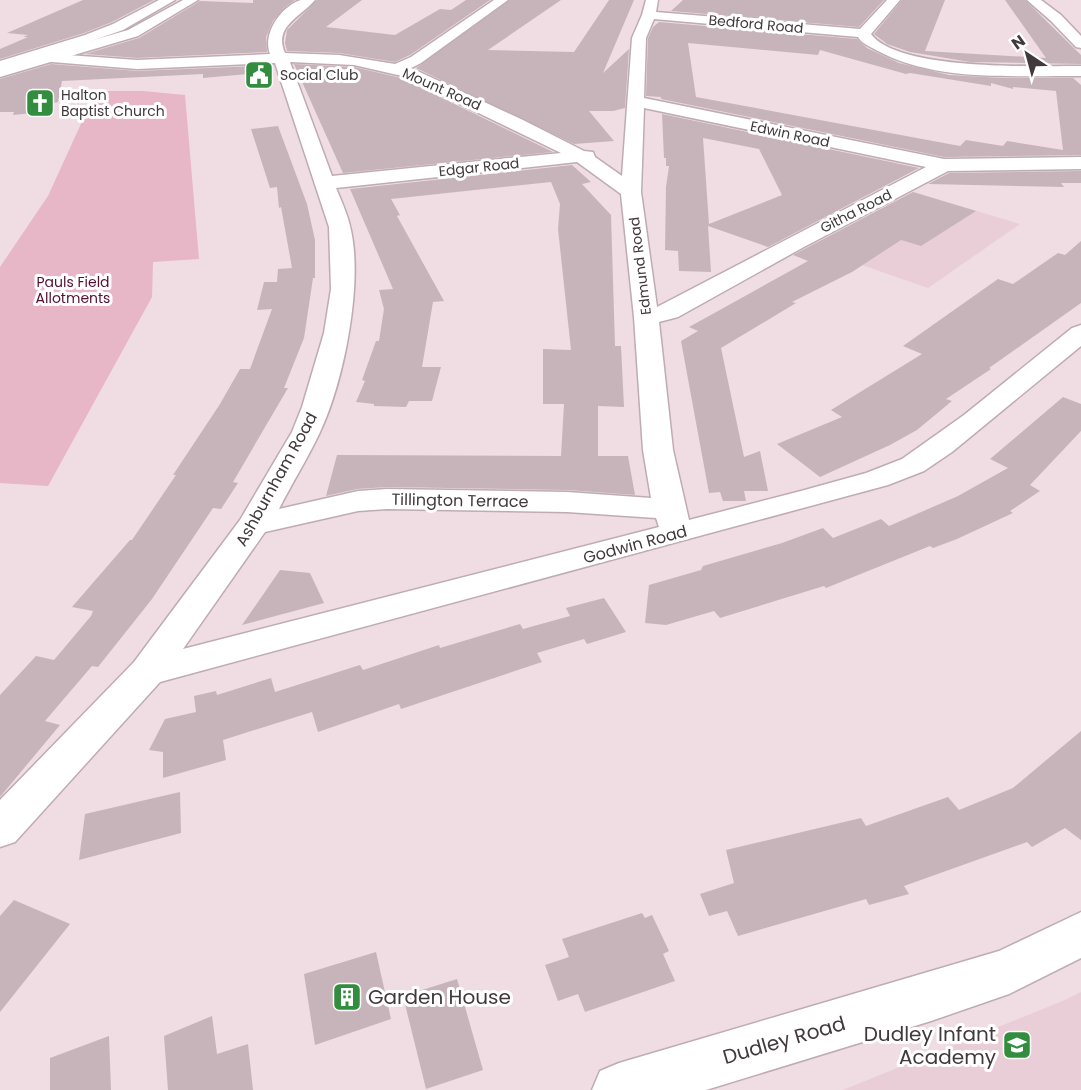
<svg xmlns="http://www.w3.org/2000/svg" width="1081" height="1090" font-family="Poppins,sans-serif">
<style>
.built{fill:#eaced7}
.green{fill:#e7b6c7}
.building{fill:#c7b4ba;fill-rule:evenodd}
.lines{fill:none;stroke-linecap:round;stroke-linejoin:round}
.street-casing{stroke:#bfacb3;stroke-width:3}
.highway-casing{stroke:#bfacb3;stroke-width:3}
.street{fill:#fff;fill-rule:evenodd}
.highway{fill:#fff;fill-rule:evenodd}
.labels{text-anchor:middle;stroke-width:6;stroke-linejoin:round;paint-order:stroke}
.far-street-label{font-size:14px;fill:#41393c;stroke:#fff}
.far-poi-label{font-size:14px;fill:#41393c;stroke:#fff;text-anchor:start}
.far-park-label{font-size:14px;fill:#551032;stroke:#fff}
.street-label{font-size:16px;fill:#41393c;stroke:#fff}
.near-poi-label{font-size:20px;fill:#41393c;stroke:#fff;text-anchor:start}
.near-street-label{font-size:20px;fill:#41393c;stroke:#fff}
</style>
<rect width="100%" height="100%" fill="#f0dce3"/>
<g class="built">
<polygon points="914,192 1020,224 928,288 813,248"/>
<polygon points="1081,992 1081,1090 843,1090 1065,1000"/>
</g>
<polygon class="green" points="96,91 143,91 185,95 199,259 153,262 152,297 48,486 0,483 0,267 48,196"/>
<g class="building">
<polygon points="83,0 154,0 112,22 84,33 0,59 0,49 28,37 23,37 28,35 7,33"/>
<polygon points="253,0 295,0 285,7 273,21 266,37 267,52 137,58 85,54 139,38 200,1 253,3"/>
<polygon points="317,0 362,0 326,27 395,35 440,9 451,10 466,0 490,0 410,55 395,62 339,53 287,51 285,43 287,30"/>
<polygon points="510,0 561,0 488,50 574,52 609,0 634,0 603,73 629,49 625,108 613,111 589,111 614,141 574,144 416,68"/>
<polygon points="683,0 884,0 859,27 671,11"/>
<polygon points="902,0 945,0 925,51 1046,58 1005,0 1025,0 1081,55 1081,64 970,62 910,52 887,44 874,34"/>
<path d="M659,22L857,39L867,48L899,63L949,75L1003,78H1073L1081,85V155L944,157L661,99V97L646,96L648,38L653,27ZM688,43L818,55L820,50L906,74L910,73L991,86V83L1013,89V87L1056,91L1063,150L1007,141L1003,146L966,140L960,146L696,97Z"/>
<polygon points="51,64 137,71 256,66 258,73 203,78 203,74 62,81 58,102 54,103 52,111 13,115 14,112 0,112 0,79"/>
<polygon points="294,64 354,67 401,78 553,152 343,173"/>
<path d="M662,114L919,168L768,247L708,226L711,272L679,271L678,251L665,250L666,187L669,166H666V158H664ZM703,138L759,149L782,195L709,224Z"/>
<polygon points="278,126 307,204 315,240 315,278 313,278 304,338 284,388 288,388 233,482 238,483 221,509 213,508 152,599 98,667 92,666 45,721 60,725 0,797 0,695 36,656 54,660 91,616 93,611 72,607 130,540 132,540 176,475 173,475 220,404 240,369 250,369 272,309 257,310 264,282 277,282 278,269 292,268 281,207 279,208 277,187 270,188 251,129"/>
<polygon points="572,165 591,182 582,184 611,215 615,346 621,346 624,407 598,406 598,456 628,456 635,495 567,490 387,487 357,489 326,496 337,455 561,456 564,404 543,404 543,349 571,350 558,229 560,204 551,182 391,199 400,215 397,216 444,301 433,302 422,367 441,367 432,401 409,401 406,407 374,406 374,404 356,402 365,381 362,380 376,341 379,341 384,309 379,290 393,289 350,189"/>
<polygon points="1081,171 1081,183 1061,183 1064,187 928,184 949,173"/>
<polygon points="913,192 976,211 921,246 901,240 852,272 792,302 796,303 721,348 744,457 760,451 768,491 744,491 746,501 723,501 720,492 709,493 681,341 698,331 689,327 808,261 793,255"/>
<polygon points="1081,241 1081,303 989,368 991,369 946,399 952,401 917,430 890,445 820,477 777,444 842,417 831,410 922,354 903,346 998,279 1013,284 1058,253 1065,255"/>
<polygon points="1063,397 1081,404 1081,431 1030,485 1040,491 1010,511 1013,513 957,539 933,548 930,546 826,588 824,586 720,618 714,611 666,625 645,623 649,585 701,570 703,566 782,543 823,528 833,538 881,519 889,526 958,496 1008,468 990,459"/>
<polygon points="280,570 310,573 324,603 242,625"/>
<polygon points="604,598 626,632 587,644 584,639 537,653 542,662 401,709 399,704 318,732 312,712 223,740 226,760 163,778 163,752 149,750 165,719 196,712 194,696 216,691 217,695 271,678 275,692 360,665 363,670 439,645 440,648 520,624 523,629 570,616 566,608"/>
<polygon points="1081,731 1081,840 1065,828 1032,847 1027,842 904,886 909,894 869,905 866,899 738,936 727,911 709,916 700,894 734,883 726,850 861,818 866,826 948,797 959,810 1013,788"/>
<polygon points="180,792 181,833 79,860 85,814"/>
<polygon points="14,900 70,924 0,1012 0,916"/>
<polygon points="642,913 645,918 652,915 669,951 663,954 675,981 585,1012 578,994 558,1001 545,965 569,957 562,939"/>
<polygon points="376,952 391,1019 315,1045 304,974"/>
<polygon points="457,979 483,1070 426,1089 403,996"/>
<polygon points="212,1016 217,1054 248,1044 253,1090 168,1090 164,1036"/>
<polygon points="109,1036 111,1090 50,1090 50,1058"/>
</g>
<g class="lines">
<g class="street-casing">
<g id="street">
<path d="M159,0H175L123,30L54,54L137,60L270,54C262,34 281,6 301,0C305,0 311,0 315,0C301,17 273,26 285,53L339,55L395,64L411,57L494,0H508L421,63L411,68L523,120L584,151L593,152L595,157L622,176L632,38L642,15L646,0H658L656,12L860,29L887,0H900L871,34C898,71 1037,66 1081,66V76C1015,75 936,83 876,50C869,46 861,43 858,37L654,19L646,38L644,98L944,159L1081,157V169L948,171L802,248L678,317L659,322L673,450L689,520L801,491L866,473L902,459L964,415L1072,328L1081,325V346L952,452L924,471L888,485L160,682L15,842L0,847V800L134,662L240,520L292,432L302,407L324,333L331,289L329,227L275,63L137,69L52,62L47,61L46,57L0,71V61L85,35L113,24ZM290,62L354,65L402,76L561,153L332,176ZM644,108L926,167L657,307L641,192ZM577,162L621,194L634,317L643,450L651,498L567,492L387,489L358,491L279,509C292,483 308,458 320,432C344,381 364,281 350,226C347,213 341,200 336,188ZM387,509L567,512L656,518L659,527L183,649L265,532L358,511Z"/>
<polygon points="1027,0 1041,0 1061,15 1081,36 1081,48 1076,47 1051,21"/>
<polygon points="1081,912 1081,958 1009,994 931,1021 706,1090 592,1090 600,1071 619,1063 999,951"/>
</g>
</g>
<g class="highway-casing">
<polygon id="highway" points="183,0 198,0 138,36 0,77 0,67 128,30"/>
</g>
<use href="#street" class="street"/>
<use href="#highway" class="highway"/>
</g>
<defs>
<g id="civic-square" transform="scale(1.5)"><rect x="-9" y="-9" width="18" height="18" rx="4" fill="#338d3e" stroke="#fff"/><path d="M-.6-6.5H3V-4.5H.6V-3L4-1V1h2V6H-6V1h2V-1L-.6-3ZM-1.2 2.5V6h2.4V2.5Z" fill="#fff"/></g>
<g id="church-square" transform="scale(1.5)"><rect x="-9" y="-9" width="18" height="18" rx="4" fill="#338d3e" stroke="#fff"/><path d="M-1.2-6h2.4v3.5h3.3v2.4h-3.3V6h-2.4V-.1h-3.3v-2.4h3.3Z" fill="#fff"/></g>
<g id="building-square" transform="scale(1.5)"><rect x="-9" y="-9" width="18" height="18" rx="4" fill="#338d3e" stroke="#fff"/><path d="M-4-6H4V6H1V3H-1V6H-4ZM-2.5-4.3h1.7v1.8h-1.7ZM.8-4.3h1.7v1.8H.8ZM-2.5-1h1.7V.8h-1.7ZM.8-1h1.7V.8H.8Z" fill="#fff"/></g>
<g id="school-square" transform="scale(1.5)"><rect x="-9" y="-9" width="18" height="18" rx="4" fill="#338d3e" stroke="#fff"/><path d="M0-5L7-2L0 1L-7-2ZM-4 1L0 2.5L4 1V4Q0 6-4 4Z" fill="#fff"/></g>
</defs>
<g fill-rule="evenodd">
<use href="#civic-square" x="259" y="75"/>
<use href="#church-square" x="40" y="103"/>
<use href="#building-square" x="347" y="997"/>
<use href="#school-square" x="1017" y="1045"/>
</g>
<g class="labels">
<g class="far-street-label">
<text transform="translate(756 24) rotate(5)" y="5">Bedford Road</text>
<text transform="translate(442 89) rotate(24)" y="5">Mount Road</text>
<text transform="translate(790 134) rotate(12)" y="5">Edwin Road</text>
<text transform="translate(479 167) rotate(-6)" y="5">Edgar Road</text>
<text transform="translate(856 211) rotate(-27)" y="5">Githa Road</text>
<text transform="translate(640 266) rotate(-97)" y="5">Edmund Road</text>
</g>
<g class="far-poi-label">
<text x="280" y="80">Social Club</text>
<text x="61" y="100">Halton<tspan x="61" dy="16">Baptist Church</tspan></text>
</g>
<g class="far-park-label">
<text x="73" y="287">Pauls Field<tspan x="73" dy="16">Allotments</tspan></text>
</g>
<g class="street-label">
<text transform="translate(276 479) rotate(-61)" y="6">Ashburnham Road</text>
<text transform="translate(460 500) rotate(1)" y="6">Tillington Terrace</text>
<text transform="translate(635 544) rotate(-15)" y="6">Godwin Road</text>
</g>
<g class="near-poi-label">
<text x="368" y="1004">Garden House</text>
<text x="996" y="1041" text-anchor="end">Dudley Infant<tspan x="996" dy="23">Academy</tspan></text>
</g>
<g class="near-street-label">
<text transform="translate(784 1040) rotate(-16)" y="7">Dudley Road</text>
</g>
</g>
<g transform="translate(1027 54) rotate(324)" stroke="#ffffff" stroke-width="4.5" paint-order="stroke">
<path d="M0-4.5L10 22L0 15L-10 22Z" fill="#41393c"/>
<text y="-9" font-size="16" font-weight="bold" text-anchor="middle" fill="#41393c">N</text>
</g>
</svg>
